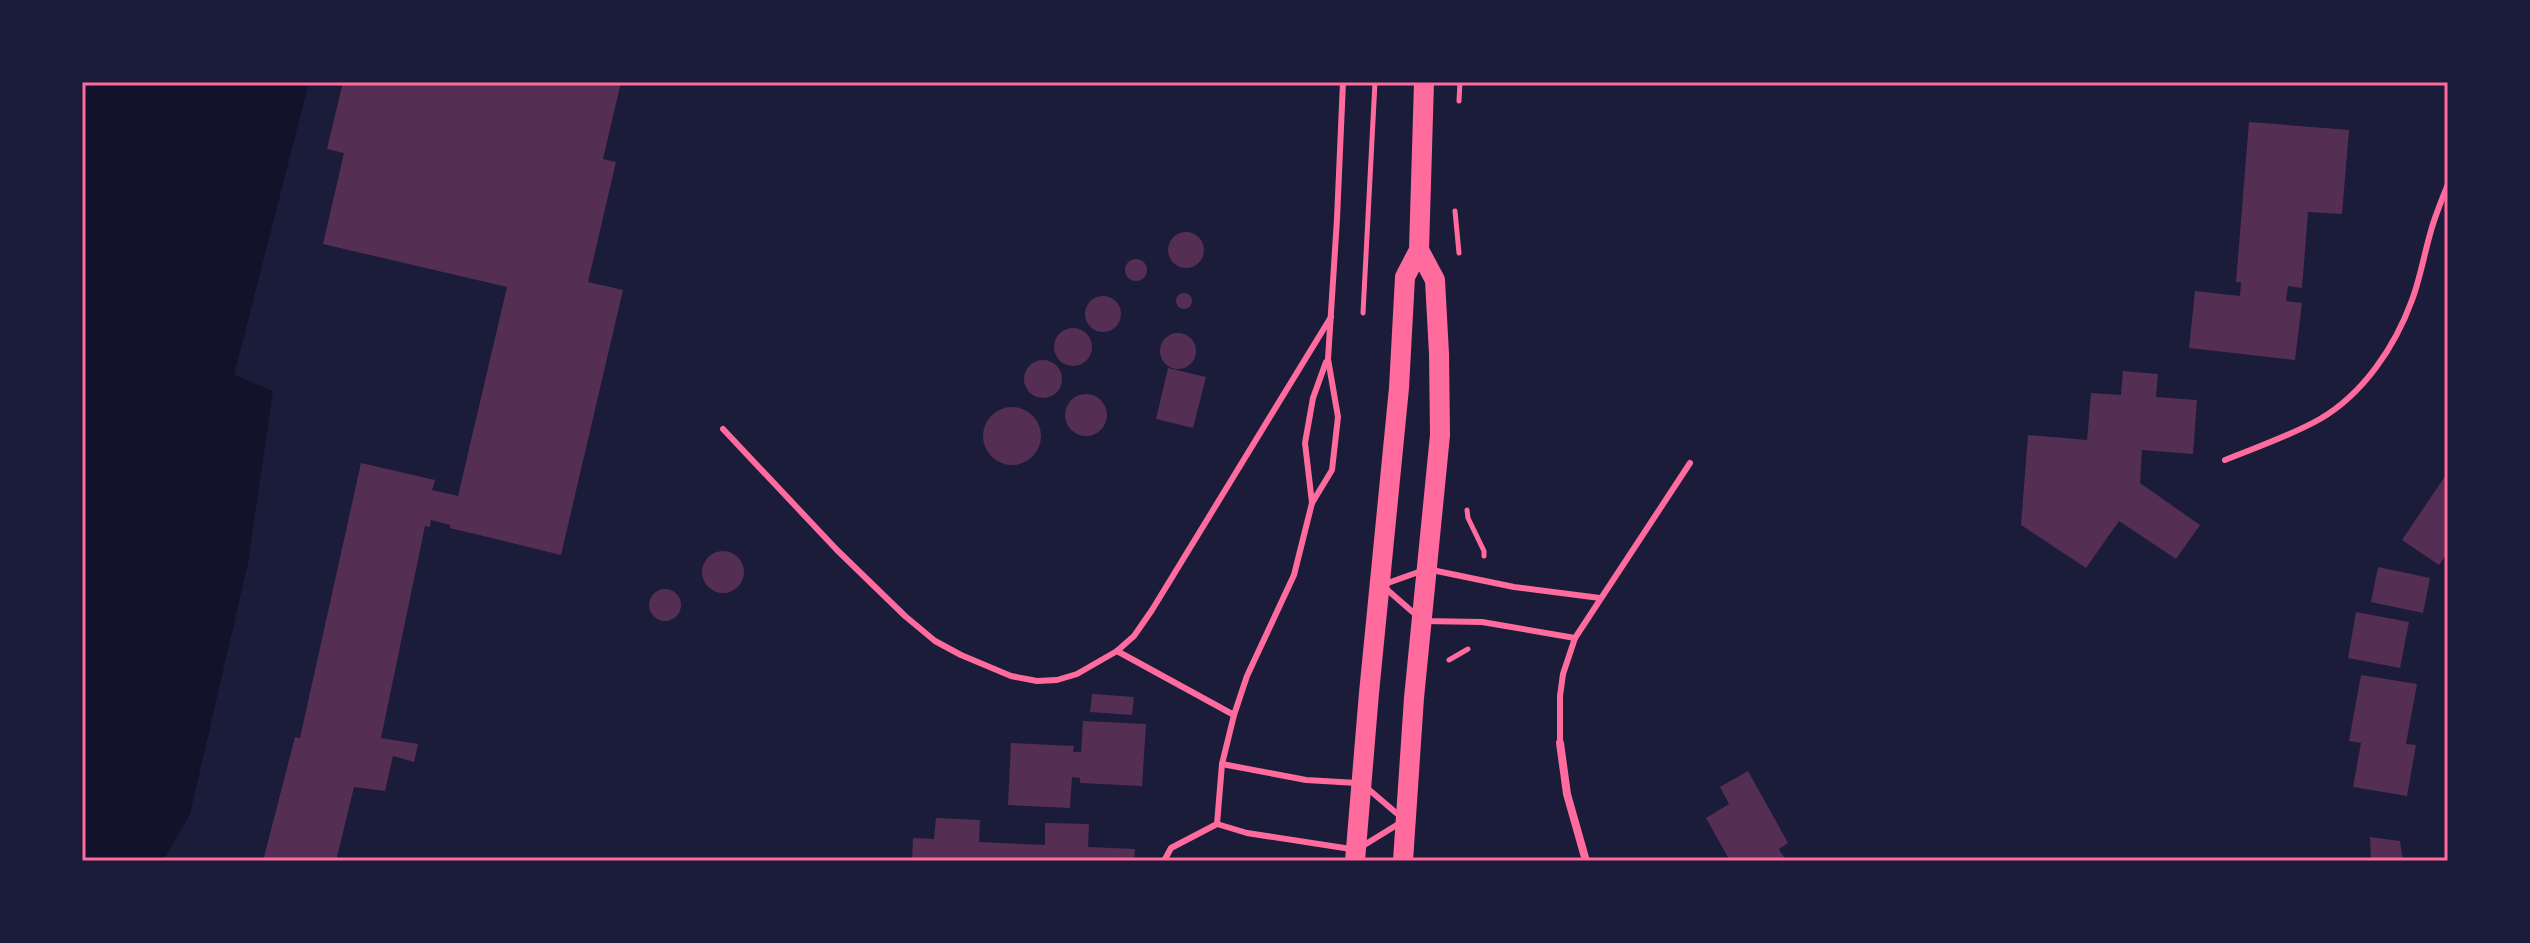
<svg xmlns="http://www.w3.org/2000/svg" width="2530" height="943" font-family="'IBM Plex Sans',sans-serif">
<style>
.water{fill:#12122b}
.building{fill:#542f53}
.lines{fill:none;stroke-linecap:round;stroke-linejoin:round}
.path{stroke:#ff6b9d;stroke-width:5}
.service{stroke:#ff6b9d;stroke-width:6}
.minor{stroke:#ff6b9d;stroke-width:8}
.primary{stroke:#ff6b9d;stroke-width:20}
.neatline{fill:none;stroke:#ff6b9d;stroke-width:3}
</style>
<rect width="100%" height="100%" fill="#1b1b3a"/>
<polygon class="water" points="82,82 309,82 234,375 273,391 248,563 190,814 163,861 82,861"/>
<g class="building">
<polygon points="343,82 621,82 603,159 616,162 588,282 623,290 561,555 450,528 450,525 431,520 430,527 425,526 381,738 418,744 414,762 393,756 385,791 354,787 336,861 263,861 295,737 300,738 361,463 435,480 432,490 458,496 507,287 323,244 344,153 327,149"/>
<polygon points="2249,122 2349,130 2342,214 2308,212 2302,288 2288,286 2286,301 2302,303 2295,360 2189,348 2195,291 2240,296 2241,282 2236,282"/>
<circle cx="1186" cy="250" r="18"/>
<circle cx="1136" cy="270" r="11"/>
<circle cx="1184" cy="301" r="8"/>
<circle cx="1103" cy="314" r="18"/>
<circle cx="1073" cy="347" r="19"/>
<circle cx="1178" cy="351" r="18"/>
<circle cx="1043" cy="379" r="19"/>
<polygon points="1168,368 1206,377 1193,428 1156,419"/>
<polygon points="2123,371 2158,374 2156,397 2197,400 2193,454 2142,450 2140,483 2200,525 2176,559 2119,521 2086,568 2021,525 2028,435 2087,440 2091,393 2121,395"/>
<circle cx="1086" cy="415" r="21"/>
<circle cx="1012" cy="436" r="29"/>
<polygon points="2448,472 2448,552 2439,565 2402,540"/>
<circle cx="723" cy="572" r="21"/>
<polygon points="2378,567 2430,578 2423,613 2371,602"/>
<circle cx="665" cy="605" r="16"/>
<polygon points="2356,612 2409,622 2400,668 2348,658"/>
<polygon points="2361,675 2417,684 2406,744 2416,745 2407,796 2353,787 2361,743 2349,741"/>
<polygon points="1092,694 1134,697 1132,715 1090,712"/>
<polygon points="1083,721 1146,724 1142,786 1080,783 1080,778 1072,777 1070,808 1008,805 1011,743 1074,746 1073,752 1081,752"/>
<polygon points="1748,771 1788,843 1779,849 1786,861 1730,861 1706,818 1729,804 1720,787"/>
<polygon points="936,818 980,820 979,842 1045,845 1045,823 1089,824 1088,847 1135,849 1134,861 912,861 913,838 934,839"/>
<polygon points="2370,837 2400,841 2403,861 2371,861"/>
</g>
<g class="lines">
<g class="path">
<polyline points="1459,101 1460,82"/>
<polyline points="1455,211 1459,253"/>
<polyline points="1363,313 1375,82"/>
<polyline points="1467,510 1468,518 1484,551 1484,556"/>
<polyline points="1449,660 1468,649"/>
</g>
<g class="service">
<polyline points="723,429 837,550 905,616 935,641 961,655 1011,676 1037,681 1057,680 1077,674 1117,651 1134,636 1152,610 1331,317"/>
<path d="M2225,460C2257,447 2290,436 2320,419C2363,394 2395,347 2412,300C2421,276 2425,249 2433,224C2437,211 2443,197 2448,184"/>
<polyline points="1312,503 1305,443 1313,398 1326,362"/>
<polyline points="1385,584 1427,569 1514,587 1600,598"/>
<polyline points="1384,587 1423,621 1482,622 1575,638"/>
<polyline points="1117,651 1234,715"/>
<polyline points="1560,743 1560,696 1563,674 1575,638 1690,463"/>
<polyline points="1222,764 1306,780 1357,783"/>
<polyline points="1367,788 1401,817"/>
<polyline points="1217,824 1247,833 1351,849"/>
<polyline points="1361,847 1400,823"/>
<polyline points="1164,861 1171,848 1217,824 1222,764 1234,715 1247,676 1294,575 1312,503 1332,470 1338,417 1328,359 1337,219 1343,82"/>
</g>
<polyline class="minor" points="1560,743 1567,794 1586,861"/>
<g class="primary">
<polyline points="1355,861 1369,693 1399,388 1405,277 1419,250 1424,82"/>
<polyline points="1403,861 1414,698 1440,435 1439,354 1435,280 1419,250"/>
</g>
</g>
<rect width="2530" height="943" fill="none" stroke="#1b1b3a" stroke-width="168"/>
<rect x="84" y="84" width="2362" height="775" class="neatline"/>
</svg>
